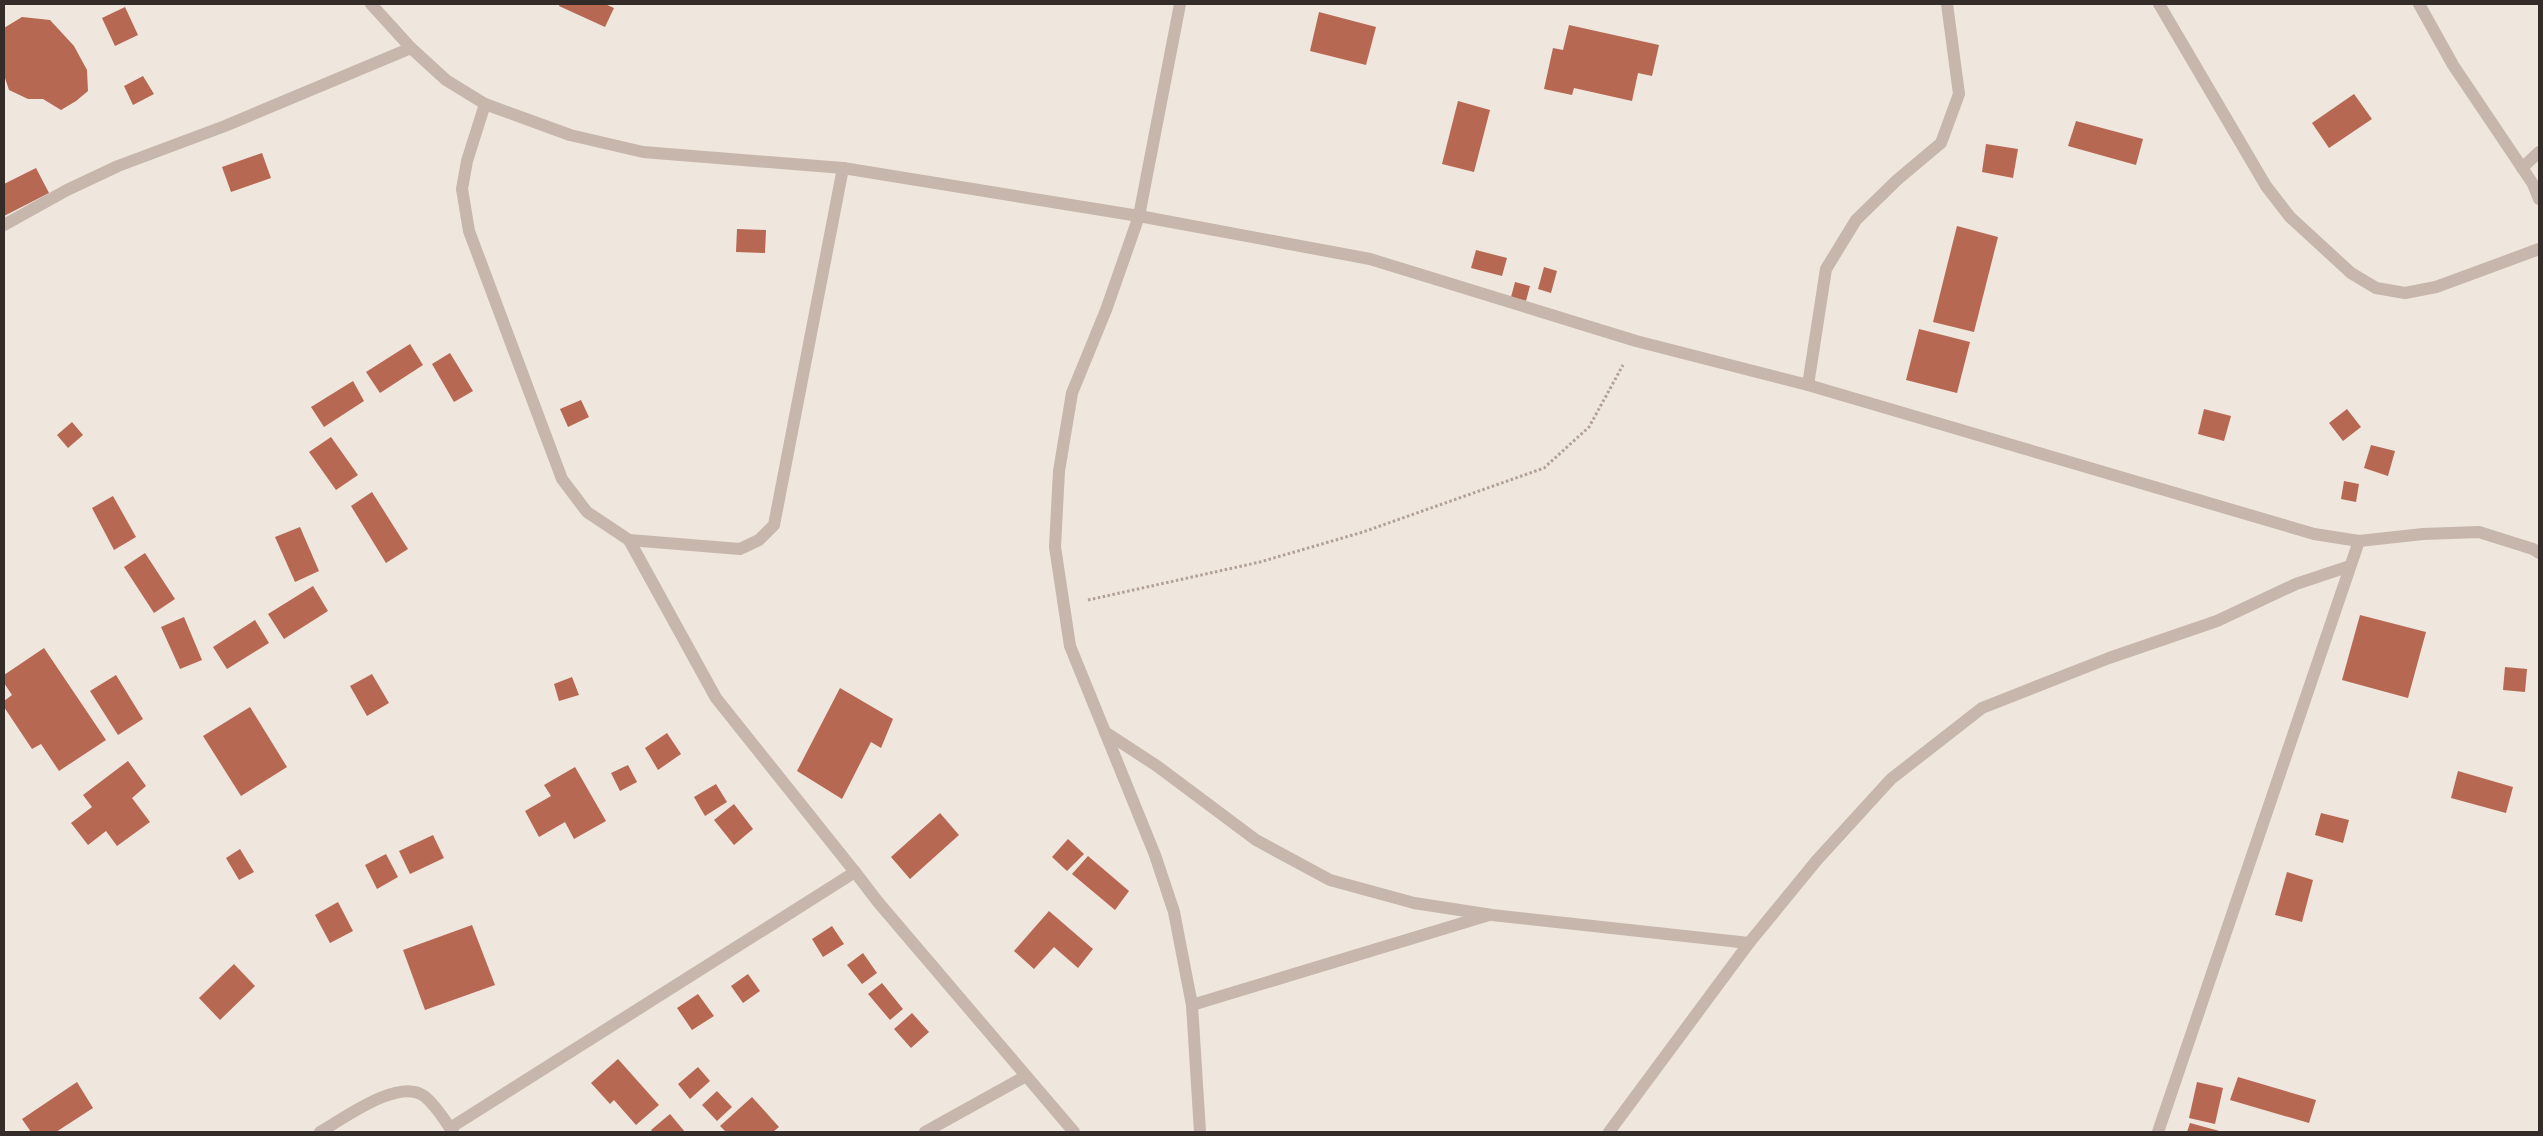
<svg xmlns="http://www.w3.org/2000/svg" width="2543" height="1136" font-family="Roboto,sans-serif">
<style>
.building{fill:#b76853}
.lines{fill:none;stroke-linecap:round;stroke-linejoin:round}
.path{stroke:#b1a095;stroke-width:3;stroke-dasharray:2.5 2.5;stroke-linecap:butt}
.minor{stroke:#c6b6ab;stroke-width:12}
</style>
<rect width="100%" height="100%" fill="#efe6dd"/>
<g class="building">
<polygon points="560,4 605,4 614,8 605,27 559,6"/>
<polygon points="125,7 138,35 115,46 102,18"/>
<polygon points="1319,12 1376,27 1366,65 1310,51"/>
<polygon points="22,17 50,20 74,46 87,70 88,91 76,101 61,110 43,99 28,99 9,90 4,75 4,28"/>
<polygon points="1569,25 1659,45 1652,76 1638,73 1632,101 1574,88 1572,95 1544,89 1553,48 1563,50"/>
<polygon points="143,76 154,94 133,105 124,86"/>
<polygon points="2354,94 2372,119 2329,148 2312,123"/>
<polygon points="1458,101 1490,110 1474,172 1442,164"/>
<polygon points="2076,121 2143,139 2136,165 2068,146"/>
<polygon points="1986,144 2018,149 2013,178 1982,172"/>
<polygon points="262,153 271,178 231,192 222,167"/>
<polygon points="36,168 49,193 4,216 4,184"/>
<polygon points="1957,226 1998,237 1974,332 1933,322"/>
<polygon points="737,229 766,230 765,253 736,252"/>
<polygon points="1476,250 1507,258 1502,276 1471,268"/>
<polygon points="1544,267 1557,271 1551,293 1538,289"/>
<polygon points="1515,282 1530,286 1526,301 1511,297"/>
<polygon points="1919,329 1970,342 1957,393 1906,380"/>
<polygon points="410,344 423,365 380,393 366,372"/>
<polygon points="450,353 473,391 454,402 432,364"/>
<polygon points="353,381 364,401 324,427 311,407"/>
<polygon points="581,400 589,417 568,427 560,409"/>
<polygon points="2204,409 2231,416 2224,441 2198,434"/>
<polygon points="2347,409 2361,427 2343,441 2329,423"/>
<polygon points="72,422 83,435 68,448 57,435"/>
<polygon points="331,437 358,475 336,490 309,452"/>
<polygon points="2371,445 2395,451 2388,476 2364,468"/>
<polygon points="2344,481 2359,484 2356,502 2341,499"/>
<polygon points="372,492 408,549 386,563 351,506"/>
<polygon points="113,496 136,537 114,550 92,508"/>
<polygon points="300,527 319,571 295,582 275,537"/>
<polygon points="145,553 175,599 154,613 124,567"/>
<polygon points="313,586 328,611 284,639 268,614"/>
<polygon points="2360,615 2426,632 2408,698 2342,680"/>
<polygon points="184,617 202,660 180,669 161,627"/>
<polygon points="255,620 269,643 227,669 213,647"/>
<polygon points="44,648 106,740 59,771 41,744 32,749 4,707 4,701 12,695 4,683 4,675"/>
<polygon points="2505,667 2527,669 2525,692 2503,690"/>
<polygon points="372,674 389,703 367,716 350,686"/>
<polygon points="116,675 143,719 118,735 90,691"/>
<polygon points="572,677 579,695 559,701 554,684"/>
<polygon points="840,688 893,719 881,748 871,742 842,799 797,771"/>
<polygon points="250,707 287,767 241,796 203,736"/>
<polygon points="667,733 681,754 658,770 645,748"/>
<polygon points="128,761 146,786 132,798 150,822 117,846 106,831 88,845 71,823 92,807 83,795"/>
<polygon points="628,765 637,782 620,791 611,773"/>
<polygon points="575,767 606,821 574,839 565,822 539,837 525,811 551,796 544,785"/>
<polygon points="2458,771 2513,787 2506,813 2451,798"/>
<polygon points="716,784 727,802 705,816 694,797"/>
<polygon points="734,804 753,829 734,845 714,820"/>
<polygon points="940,813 959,835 910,879 891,857"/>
<polygon points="2321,813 2349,820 2343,843 2315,835"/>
<polygon points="433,835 444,858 410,874 399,851"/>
<polygon points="1068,839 1084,854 1067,871 1052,857"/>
<polygon points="240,849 254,872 239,880 226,858"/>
<polygon points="386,854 398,877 377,889 365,865"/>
<polygon points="1088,856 1129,891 1115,910 1072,874"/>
<polygon points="2287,872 2313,880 2302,922 2275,915"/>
<polygon points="338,902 353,931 330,943 315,915"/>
<polygon points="1049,911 1093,949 1078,968 1054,947 1034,969 1014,951"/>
<polygon points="472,925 495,985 425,1010 403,950"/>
<polygon points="832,926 844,944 823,957 812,939"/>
<polygon points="863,953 877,973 862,984 847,965"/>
<polygon points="234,964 255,986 220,1020 199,998"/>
<polygon points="748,974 760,991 743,1003 731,986"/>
<polygon points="882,983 903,1009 890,1020 868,994"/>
<polygon points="698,994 714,1016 692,1030 677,1008"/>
<polygon points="912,1013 929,1032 911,1048 894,1029"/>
<polygon points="618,1059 659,1105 636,1125 614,1100 610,1104 591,1083"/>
<polygon points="698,1067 710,1081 690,1099 678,1084"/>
<polygon points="2238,1077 2316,1100 2309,1123 2230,1100"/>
<polygon points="77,1082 93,1108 56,1132 31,1132 22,1119"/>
<polygon points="2197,1082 2223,1088 2215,1124 2189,1118"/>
<polygon points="717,1091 732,1107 717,1121 702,1105"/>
<polygon points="752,1097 779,1127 773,1132 726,1132 720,1126"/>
<polygon points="670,1114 685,1132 653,1132 651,1130"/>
<polygon points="2190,1123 2223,1132 2187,1132"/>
</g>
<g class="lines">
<polyline class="path" points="1088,600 1260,562 1363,532 1544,468 1589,427 1623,365"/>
<g class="minor">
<polyline points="371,4 411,48 446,80 485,104 570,135 643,152 843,168 1139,216 1370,259 1636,341 1808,385 2314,534 2359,541 2423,534 2479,532 2533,549 2539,553"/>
<polyline points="1180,4 1139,216 1106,310 1072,393 1059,471 1055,547 1070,646 1105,732 1157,766 1256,840 1330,880 1414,903 1492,915 1749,943"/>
<polyline points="2159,4 2266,186 2290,217 2351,273 2376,288 2405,293 2436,287 2539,249"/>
<polyline points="2419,4 2453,65 2533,184 2539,199"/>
<polyline points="485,104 467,161 462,189 469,231 562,479 587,512 629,540 740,549 759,540 774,525 843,168"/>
<polyline points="2522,168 2539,152"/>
<polyline points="4,225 67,190 118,166 225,126 411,48"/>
<polyline points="1808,385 1826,269 1856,220 1897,180 1941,143 1959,94 1947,4"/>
<polyline points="629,540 716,698 855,872"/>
<polyline points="1105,732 1155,855 1174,912 1192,1005 1200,1132"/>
<polyline points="1192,1005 1489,915"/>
<polyline points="450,1128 855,872 878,902 1074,1132"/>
<path d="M320,1132C343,1119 399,1077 424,1096C435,1104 445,1121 453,1132"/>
<polyline points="925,1132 1026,1076"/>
<polyline points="1609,1132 1749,943 1817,860 1891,779 1982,708 2109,658 2217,621 2296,584 2350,566"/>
<polyline points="2158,1132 2359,541"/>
</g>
</g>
<rect width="2543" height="1136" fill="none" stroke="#342c29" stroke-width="10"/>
</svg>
